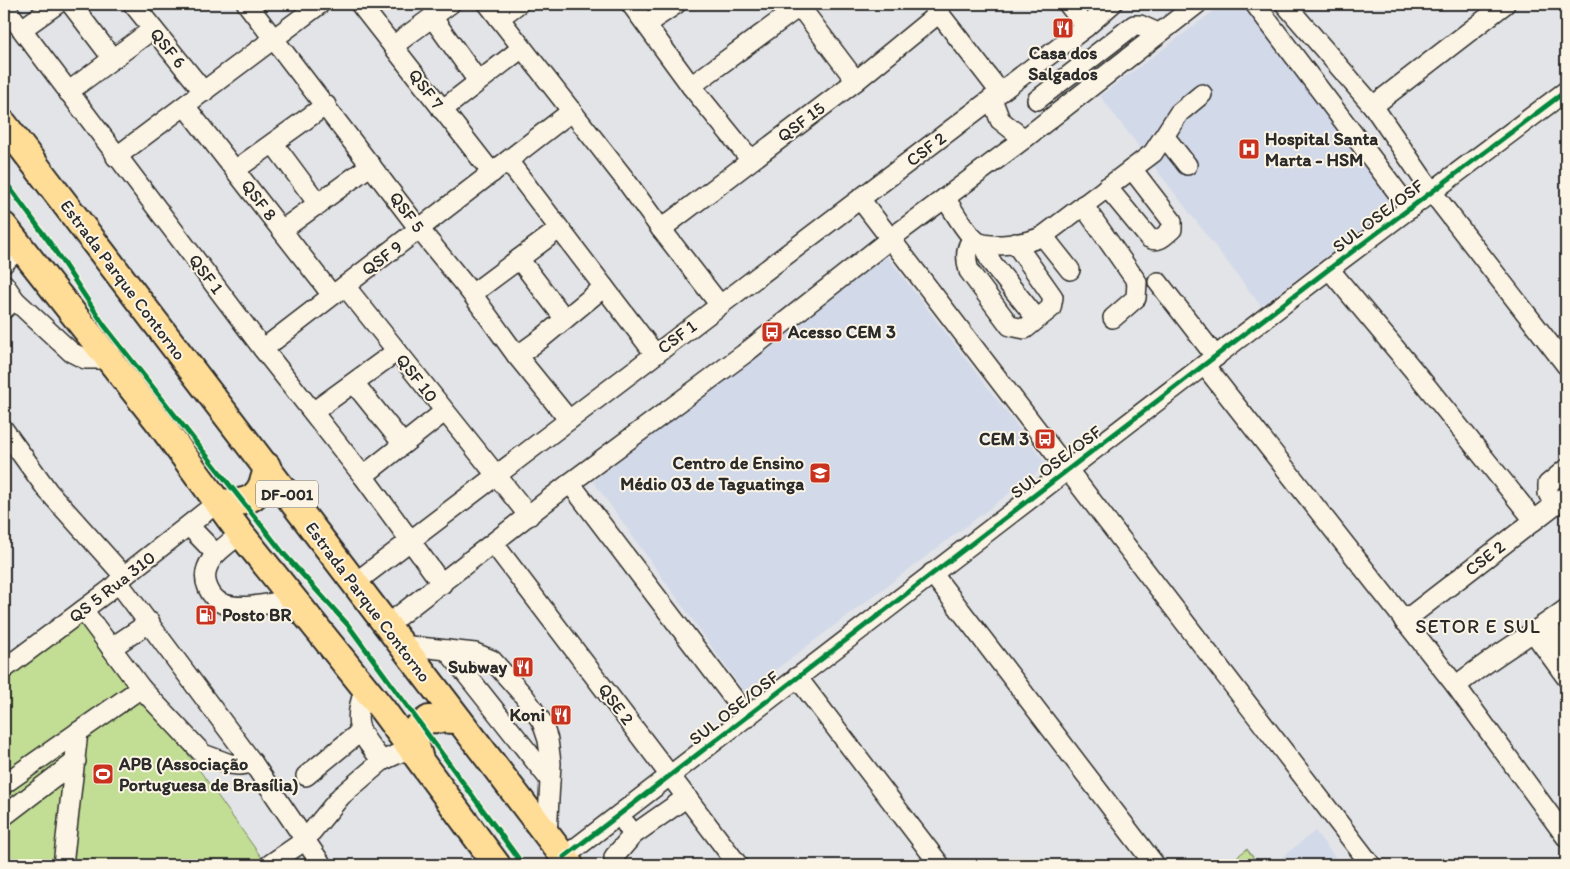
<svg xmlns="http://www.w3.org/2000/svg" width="1570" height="869" font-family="Itim,sans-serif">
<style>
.built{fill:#d2d9e9}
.green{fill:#c2dd94;stroke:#768460}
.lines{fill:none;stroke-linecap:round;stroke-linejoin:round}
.minor-casing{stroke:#2b2b2b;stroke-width:22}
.highway-casing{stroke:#2b2b2b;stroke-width:30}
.minor{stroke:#fcf5e5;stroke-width:19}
.highway{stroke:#ffdd96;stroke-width:26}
.cycleway-casing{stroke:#fcf5e5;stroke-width:8}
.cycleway{stroke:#00873e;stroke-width:5}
.labels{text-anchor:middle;stroke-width:4;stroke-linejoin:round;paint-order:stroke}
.shield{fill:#fcf5e5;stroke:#6a6863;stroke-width:1}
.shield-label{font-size:16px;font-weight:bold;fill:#2b2b2b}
.street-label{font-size:18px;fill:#2b2b2b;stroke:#fcf5e5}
.poi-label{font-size:18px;font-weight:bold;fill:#2b2b2b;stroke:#fcf5e5;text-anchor:start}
.quarter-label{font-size:20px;letter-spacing:1px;fill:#2b2b2b;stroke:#fcf5e5}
</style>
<rect width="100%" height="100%" fill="#e3e4e7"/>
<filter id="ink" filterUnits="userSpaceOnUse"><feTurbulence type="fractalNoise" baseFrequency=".02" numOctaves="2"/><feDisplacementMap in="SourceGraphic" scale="10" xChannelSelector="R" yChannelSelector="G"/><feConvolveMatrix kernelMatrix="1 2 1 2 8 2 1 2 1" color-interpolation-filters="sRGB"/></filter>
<g filter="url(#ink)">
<g class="built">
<polygon points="1223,4 1246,4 1398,202 1261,306 1100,96"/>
<polygon points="886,255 1047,465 745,693 593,481"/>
<polygon points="1315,831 1341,865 1272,865"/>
</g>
<g class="green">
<polygon points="82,614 141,688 264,861 257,865 4,865 4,671"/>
<polygon points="1247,849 1259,865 1226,865"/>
</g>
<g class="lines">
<g class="minor-casing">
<g id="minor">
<polyline points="71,4 113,59"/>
<polyline points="133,4 204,92"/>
<polyline points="247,4 420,230 472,294 517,356 569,420"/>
<polyline points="360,4 492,173"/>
<polyline points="488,4 624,178 661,229 720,305"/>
<polyline points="631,4 691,86 751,160"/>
<polyline points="798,4 856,81"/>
<polyline points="932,4 1000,92"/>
<polyline points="1068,4 1086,27"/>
<polyline points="1255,4 1410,209"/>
<polyline points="1285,4 1373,106 1432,192 1566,365"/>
<polyline points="4,6 263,349 363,476 442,584"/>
<polyline points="432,17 478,81"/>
<polyline points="499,18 518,4"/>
<polyline points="646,24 676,4"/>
<polyline points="22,29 57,4"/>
<polyline points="393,46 450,4"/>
<polyline points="691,86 800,6"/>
<polyline points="68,92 153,29"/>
<polyline points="992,99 1000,120 1024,139"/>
<polyline points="1037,100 1134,25 1140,25 1158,33"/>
<polyline points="185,106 332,295"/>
<polyline points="1373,106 1505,4"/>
<polyline points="442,110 522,48"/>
<polyline points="1165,137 1187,165"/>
<polyline points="273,143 319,205"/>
<polyline points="116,157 320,4"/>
<polyline points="508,161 655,354"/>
<polyline points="235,170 326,105"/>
<path d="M1107,187L1149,238C1159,243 1164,236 1172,229V221L1132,169"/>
<path d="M945,198C954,211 963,229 975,240C986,250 1030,243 1043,236L1153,153L1179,113L1202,94"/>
<polyline points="860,199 1371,865"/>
<polyline points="1083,205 1137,282 1136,298 1113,318"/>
<polyline points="661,229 856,81 939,13"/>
<polyline points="282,230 371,165"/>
<polyline points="1043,236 1070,270"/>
<path d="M974,239C964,246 966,260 969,271L1010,326L1025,329L1051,308L1053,297L1015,243"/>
<polyline points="982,244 991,262 1037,319"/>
<polyline points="519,259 565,319"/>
<polyline points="4,263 20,247"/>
<polyline points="1329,269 1420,378 1534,520"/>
<polyline points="1158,282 1216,357"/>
<polyline points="4,284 15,300 4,309"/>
<polyline points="345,286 529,516"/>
<polyline points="472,294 559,229"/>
<polyline points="15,300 71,352 85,359 109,359"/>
<polyline points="263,349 572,111"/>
<polyline points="517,356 542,338 604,287"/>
<polyline points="1205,366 1456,686 1566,837"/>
<polyline points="354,383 403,444"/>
<polyline points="313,412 397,351"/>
<polyline points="4,430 48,491 124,576"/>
<polyline points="363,476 444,412"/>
<polyline points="570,483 748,717"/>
<polyline points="1554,505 1548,493 1548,484 1566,469"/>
<polyline points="189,526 216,554"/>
<path d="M241,534C224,547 197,563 208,588C211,595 217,602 224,604C244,611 274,602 294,599"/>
<polyline points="494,544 738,865"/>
<polyline points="932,573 1155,865"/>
<polyline points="118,582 253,763 322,865"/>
<polyline points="356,582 1086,27 1112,4"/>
<polyline points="83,610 141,688 203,754 230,764 239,765 253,763"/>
<polyline points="1404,621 1566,496"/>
<polyline points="1547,624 1566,651"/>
<polyline points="387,625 570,483 744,354 890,239 1024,139 1197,4"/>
<polyline points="1534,633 1566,677"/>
<polyline points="401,645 475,653 492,660 524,696 542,722 548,740 551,763 547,835"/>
<polyline points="111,648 150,622"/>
<polyline points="447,650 550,780"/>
<polyline points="4,669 111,589 124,576 218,502"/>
<polyline points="797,677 940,865"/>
<path d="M1456,686C1491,657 1530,636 1566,609"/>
<path d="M365,688C351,725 359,732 382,761"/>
<polyline points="306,776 361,731"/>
<polyline points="4,784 141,688"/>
<polyline points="4,816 76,761"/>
<polyline points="633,835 687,797"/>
<polyline points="564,857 1329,269 1566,91"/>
<polyline points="63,865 78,732"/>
<polyline points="269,865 304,841 341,796 382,761 412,747"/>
<polyline points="614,865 614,857 633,835 626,824"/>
</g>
</g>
<g class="highway-casing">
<g id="highway">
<polyline points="4,124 570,865"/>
<polyline points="4,226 161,425 241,534 382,709 497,865"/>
<path d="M218,502C250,505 262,498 267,466"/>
<polyline points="419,756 414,739 415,729 429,719 457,720"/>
</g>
</g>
<use href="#minor" class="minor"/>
<use href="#highway" class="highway"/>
<g class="cycleway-casing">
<g id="cycleway">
<polyline points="4,180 50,243 104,325 283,553 348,625 523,865"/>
<polyline points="564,857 1329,269 1566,91"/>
</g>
</g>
<use href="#cycleway" class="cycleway"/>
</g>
</g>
<defs>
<g id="restaurant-square" transform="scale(1.125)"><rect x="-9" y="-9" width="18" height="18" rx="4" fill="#c8321e" stroke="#fcf5e5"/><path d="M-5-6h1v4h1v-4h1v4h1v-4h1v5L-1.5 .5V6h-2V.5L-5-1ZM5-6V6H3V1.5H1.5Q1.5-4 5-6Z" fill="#fff"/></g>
<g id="hospital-square" transform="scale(1.125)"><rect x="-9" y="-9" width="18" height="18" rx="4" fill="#c8321e" stroke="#fcf5e5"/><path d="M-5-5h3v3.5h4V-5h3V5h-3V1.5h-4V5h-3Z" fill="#fff"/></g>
<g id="bus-square" transform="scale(1.125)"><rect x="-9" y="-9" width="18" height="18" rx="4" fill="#c8321e" stroke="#fcf5e5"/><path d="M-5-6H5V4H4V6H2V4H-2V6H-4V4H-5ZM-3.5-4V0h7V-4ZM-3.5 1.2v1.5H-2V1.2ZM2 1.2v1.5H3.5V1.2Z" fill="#fff"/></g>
<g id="school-square" transform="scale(1.125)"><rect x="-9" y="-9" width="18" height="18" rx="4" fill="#c8321e" stroke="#fcf5e5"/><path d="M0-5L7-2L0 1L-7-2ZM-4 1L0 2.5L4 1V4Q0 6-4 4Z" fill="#fff"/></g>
<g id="fuel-square" transform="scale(1.125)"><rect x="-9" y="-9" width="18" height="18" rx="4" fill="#c8321e" stroke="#fcf5e5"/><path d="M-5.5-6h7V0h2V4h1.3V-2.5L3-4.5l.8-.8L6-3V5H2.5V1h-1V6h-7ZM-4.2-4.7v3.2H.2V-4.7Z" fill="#fff"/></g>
<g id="stadium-square" transform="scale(1.125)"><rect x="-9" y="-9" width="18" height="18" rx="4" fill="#c8321e" stroke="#fcf5e5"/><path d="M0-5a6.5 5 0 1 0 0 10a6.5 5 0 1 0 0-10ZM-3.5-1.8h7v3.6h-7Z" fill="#fff"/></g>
</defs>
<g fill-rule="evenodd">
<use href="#restaurant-square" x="1063" y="28"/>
<use href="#hospital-square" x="1249" y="149"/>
<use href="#bus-square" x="772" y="332"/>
<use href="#bus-square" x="1045" y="439"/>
<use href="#school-square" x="820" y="473"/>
<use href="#fuel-square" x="206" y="615"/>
<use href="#restaurant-square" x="523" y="667"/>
<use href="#restaurant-square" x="561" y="715"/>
<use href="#stadium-square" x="103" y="774"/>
</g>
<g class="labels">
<rect class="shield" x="256" y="480.5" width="62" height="27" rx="4"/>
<g class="shield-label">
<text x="287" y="500">DF-001</text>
</g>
<g class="street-label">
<text transform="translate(168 48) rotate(51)" y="6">QSF 6</text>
<text transform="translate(426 89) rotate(53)" y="6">QSF 7</text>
<text transform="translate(801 122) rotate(-37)" y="6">QSF 15</text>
<text transform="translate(926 149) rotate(-37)" y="6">CSF 2</text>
<text transform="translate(259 200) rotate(53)" y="6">QSF 8</text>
<text transform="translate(407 212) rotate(53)" y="6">QSF 5</text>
<text transform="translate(1378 216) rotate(-37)" y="6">SUL OSE/OSF</text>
<text transform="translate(382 258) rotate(-37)" y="6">QSF 9</text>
<text transform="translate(206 274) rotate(53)" y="6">QSF 1</text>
<text transform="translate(123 280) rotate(53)" y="6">Estrada Parque Contorno</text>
<text transform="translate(677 337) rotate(-37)" y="6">CSF 1</text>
<text transform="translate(417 378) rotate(52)" y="6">QSF 10</text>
<text transform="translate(1056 462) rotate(-37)" y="6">SUL OSE/OSF</text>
<text transform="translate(1485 558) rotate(-38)" y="6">CSE 2</text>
<text transform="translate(112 587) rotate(-38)" y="6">QS 5 Rua 310</text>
<text transform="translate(368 602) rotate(53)" y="6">Estrada Parque Contorno</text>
<text transform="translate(616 704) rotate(53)" y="6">QSE 2</text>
<text transform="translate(734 708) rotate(-38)" y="6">SUL OSE/OSF</text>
</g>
<g class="poi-label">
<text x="1063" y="59" text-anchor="middle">Casa dos<tspan x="1063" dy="21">Salgados</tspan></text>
<text x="1265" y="145">Hospital Santa<tspan x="1265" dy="21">Marta - HSM</tspan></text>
<text x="788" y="338">Acesso CEM 3</text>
<text x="1029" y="445" text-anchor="end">CEM 3</text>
<text x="804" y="469" text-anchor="end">Centro de Ensino<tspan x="804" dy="21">Médio 03 de Taguatinga</tspan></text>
<text x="222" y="621">Posto BR</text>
<text x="507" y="673" text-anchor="end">Subway</text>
<text x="545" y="721" text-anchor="end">Koni</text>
<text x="119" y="770">APB (Associação<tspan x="119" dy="21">Portuguesa de Brasília)</tspan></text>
</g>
<g class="quarter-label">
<text x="1478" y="633">SETOR E SUL</text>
</g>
</g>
<rect width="1570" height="869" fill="none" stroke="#fcf5e5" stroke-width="20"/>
<rect x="10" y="10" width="1550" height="849" fill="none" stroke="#2b2b2b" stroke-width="2" filter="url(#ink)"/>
</svg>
